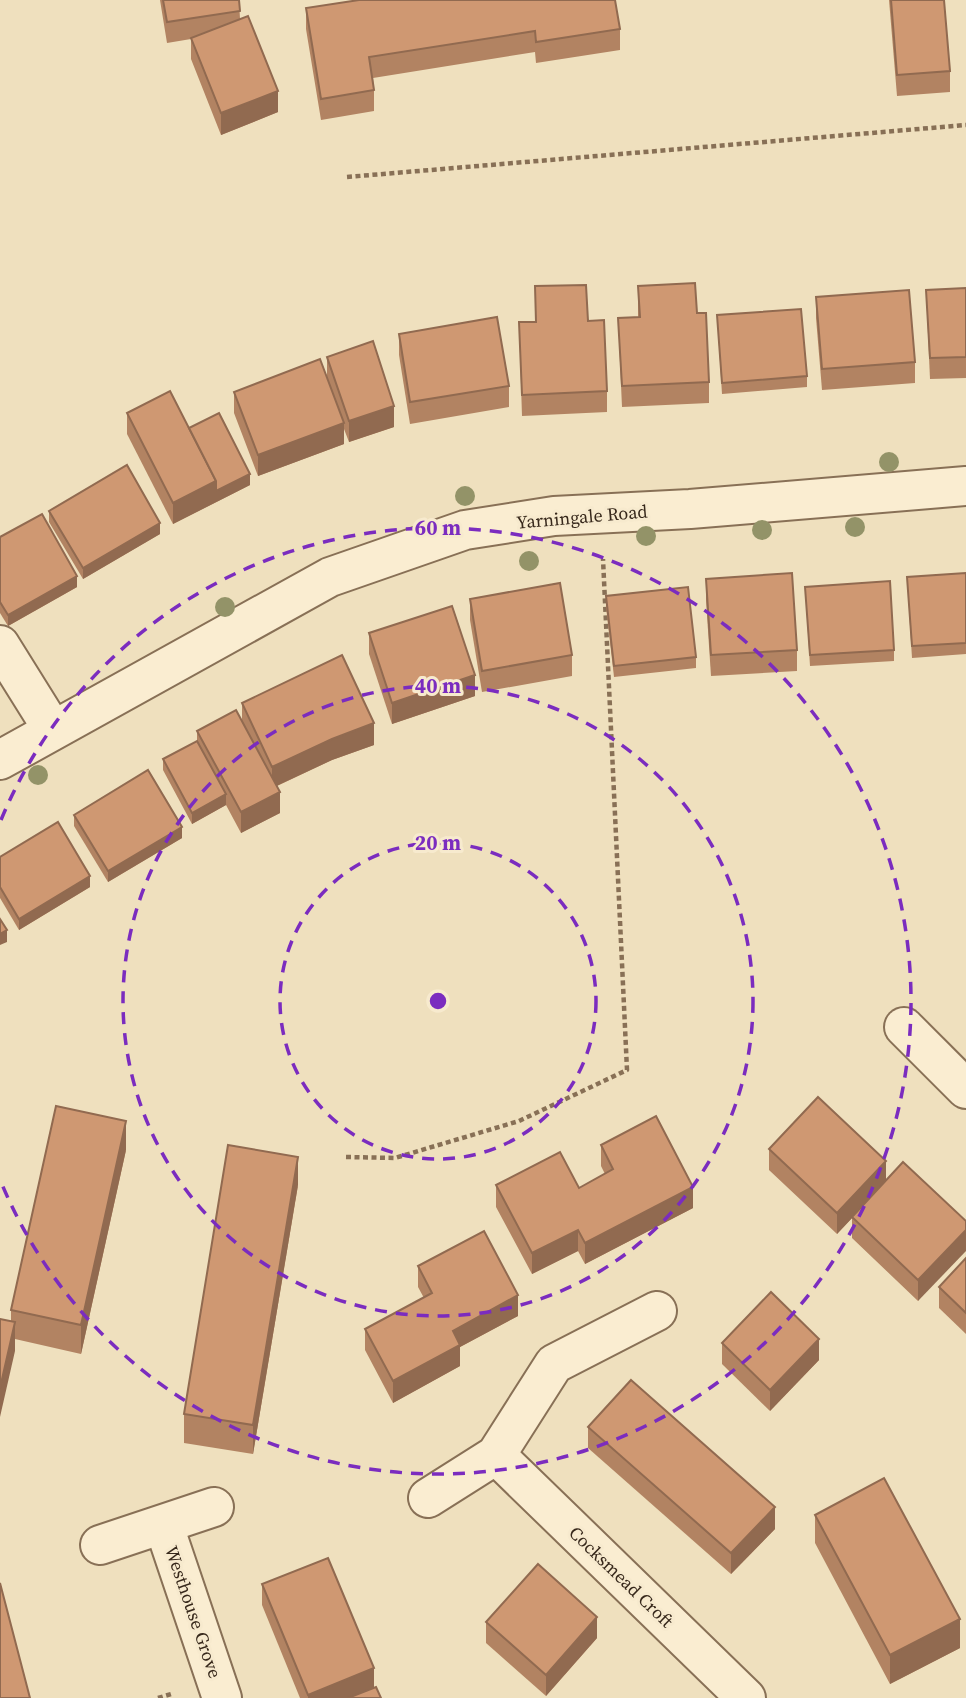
<svg xmlns="http://www.w3.org/2000/svg" width="966" height="1698" font-family="'Source Serif 4',serif">
<style>
.lines{fill:none;stroke-linecap:round;stroke-linejoin:round}
.minor-casing{stroke:#887056;stroke-width:42}
.path{stroke:#887056;stroke-width:4.5;stroke-dasharray:5 3.5;stroke-linecap:butt}
.minor{stroke:#faedd1;stroke-width:38}
.tree{fill:#939368}
.wall{fill:#b28362}
.shaded-wall{fill:#916a50}
.building{fill:#cf9872;stroke:#916a50;stroke-width:2}
.ring{fill:none;stroke:#7b2cbf;stroke-width:3.5;stroke-dasharray:12 9}
.labels{text-anchor:middle;stroke-width:6;stroke-linejoin:round;paint-order:stroke}
.street-label{font-size:18px;fill:#37281b;stroke:#f7eace}
.centre{fill:#7b2cbf;stroke:#f7eace;stroke-width:3.5}
.ring-label{font-size:21px;text-anchor:middle;font-weight:bold;fill:#7b2cbf;stroke:#f7eace;stroke-width:6;stroke-linejoin:round;paint-order:stroke}
</style>
<rect width="100%" height="100%" fill="#efe0be"/>
<g class="lines">
<g class="minor-casing">
<g id="minor">
<polyline points="0,645 53,730"/>
<polyline points="0,760 330,577 465,530 554,516 690,509 966,486"/>
<polyline points="904,1027 966,1089"/>
<polyline points="496,1455 746,1698"/>
<polyline points="428,1498 496,1455 554,1364 657,1311"/>
<polyline points="164,1526 222,1698"/>
<polyline points="100,1545 214,1507"/>
</g>
</g>
<g class="path">
<polyline points="347,177 966,125"/>
<polyline points="346,1157 395,1158 519,1121 627,1070 603,559"/>
<polyline points="158,1698 171,1694"/>
</g>
<use href="#minor" class="minor"/>
</g>
<g class="tree">
<circle cx="889" cy="462" r="10"/>
<circle cx="465" cy="496" r="10"/>
<circle cx="855" cy="527" r="10"/>
<circle cx="762" cy="530" r="10"/>
<circle cx="646" cy="536" r="10"/>
<circle cx="529" cy="561" r="10"/>
<circle cx="225" cy="607" r="10"/>
<circle cx="38" cy="775" r="10"/>
</g>
<g class="wall">
<polygon points="160,0 239,0 240,19 278,112 221,135 191,59 191,39 167,43"/>
<polygon points="889,0 944,0 950,71 950,92 897,96"/>
<polygon points="306,8 620,29 620,50 536,63 535,52 373,78 374,90 374,111 321,120 306,29"/>
<polygon points="535,286 588,321 607,391 607,412 522,416 519,322 535,322"/>
<polygon points="638,286 697,313 709,382 709,403 622,407 618,318 638,317"/>
<polygon points="966,288 966,378 930,379 926,290"/>
<polygon points="816,297 915,362 915,383 822,390 816,318"/>
<polygon points="717,315 807,376 807,387 722,394"/>
<polygon points="399,334 509,386 509,407 410,424 399,355"/>
<polygon points="327,357 394,427 349,442 344,429 344,444 258,476 234,413 234,392 327,377"/>
<polygon points="127,413 189,428 250,485 173,524 127,434"/>
<polygon points="49,511 160,534 83,579 49,522"/>
<polygon points="0,537 77,587 8,626 0,613"/>
<polygon points="966,573 966,654 912,658 907,577"/>
<polygon points="706,579 797,650 797,671 711,676 706,600"/>
<polygon points="805,587 894,650 894,661 810,666"/>
<polygon points="606,596 696,657 696,668 614,677 606,607"/>
<polygon points="470,599 572,655 572,676 482,692 470,620"/>
<polygon points="369,633 475,696 392,724 369,654"/>
<polygon points="242,703 374,745 332,760 277,786 280,813 241,833 226,805 192,824 163,770 163,759 197,741 197,731 242,722"/>
<polygon points="74,815 182,838 108,882 74,826"/>
<polygon points="0,857 90,887 19,930 0,898"/>
<polygon points="601,1145 693,1208 585,1264 578,1251 532,1274 496,1207 496,1185 579,1188 605,1174 601,1166"/>
<polygon points="769,1149 886,1180 966,1221 918,1301 852,1238 852,1218 837,1234 769,1170"/>
<polygon points="126,1150 81,1354 15,1339 15,1351 11,1321 11,1310"/>
<polygon points="298,1185 253,1454 184,1443 184,1414"/>
<polygon points="966,1258 966,1334 939,1308 939,1287"/>
<polygon points="418,1266 518,1316 460,1347 460,1366 393,1403 365,1350 365,1329 424,1298 418,1287"/>
<polygon points="722,1343 819,1360 770,1411 722,1364"/>
<polygon points="588,1427 775,1529 731,1574 588,1448"/>
<polygon points="815,1515 960,1648 890,1684 815,1543"/>
<polygon points="262,1584 374,1688 381,1698 300,1698 262,1605"/>
<polygon points="486,1622 597,1638 546,1696 486,1643"/>
</g>
<g class="shaded-wall">
<polygon points="278,91 278,112 221,135 221,113"/>
<polygon points="394,406 394,427 349,442 349,421"/>
<polygon points="344,423 344,444 258,476 258,455"/>
<polygon points="250,474 250,485 173,524 173,503 216,481"/>
<polygon points="160,523 160,534 83,579 83,568"/>
<polygon points="77,576 77,587 8,626 8,615"/>
<polygon points="475,675 475,696 392,724 392,703"/>
<polygon points="374,723 374,745 332,760 272,788 272,767 332,739"/>
<polygon points="280,792 280,813 241,833 241,812"/>
<polygon points="226,794 226,805 192,824 192,813"/>
<polygon points="182,827 182,838 108,882 108,871"/>
<polygon points="90,876 90,887 19,930 19,919"/>
<polygon points="7,930 7,942 0,945 0,934"/>
<polygon points="126,1121 126,1150 81,1354 81,1325"/>
<polygon points="298,1157 298,1185 253,1454 253,1425"/>
<polygon points="886,1161 886,1182 837,1234 837,1213"/>
<polygon points="693,1187 693,1208 585,1264 585,1243"/>
<polygon points="578,1230 578,1251 532,1274 532,1253"/>
<polygon points="966,1230 966,1251 918,1301 918,1280"/>
<polygon points="518,1295 518,1316 460,1347 460,1366 393,1403 393,1381 453,1331"/>
<polygon points="15,1322 15,1351 0,1417 0,1388"/>
<polygon points="819,1339 819,1360 770,1411 770,1390"/>
<polygon points="775,1507 775,1529 731,1574 731,1553"/>
<polygon points="597,1617 597,1638 546,1696 546,1675"/>
<polygon points="960,1619 960,1648 890,1684 890,1655"/>
<polygon points="374,1668 374,1689 351,1698 308,1698 308,1695"/>
</g>
<g class="building">
<polygon points="163,0 239,0 240,11 167,22"/>
<polygon points="359,0 615,0 620,29 536,42 535,31 369,57 374,90 321,99 306,8"/>
<polygon points="891,0 944,0 950,71 897,75"/>
<polygon points="248,16 278,91 221,113 191,38"/>
<polygon points="695,283 697,313 706,313 709,382 622,386 618,318 640,317 638,286"/>
<polygon points="586,285 588,321 604,320 607,391 522,395 519,322 536,322 535,286"/>
<polygon points="966,288 966,357 930,358 926,290"/>
<polygon points="909,290 915,362 822,369 816,297"/>
<polygon points="801,309 807,376 722,383 717,315"/>
<polygon points="497,317 509,386 410,402 399,334"/>
<polygon points="373,341 394,406 349,421 327,357"/>
<polygon points="320,359 344,423 258,455 234,392"/>
<polygon points="170,391 216,481 173,503 127,413"/>
<polygon points="219,413 250,474 216,491 216,481 189,428"/>
<polygon points="127,465 160,523 83,568 49,511"/>
<polygon points="42,514 77,576 8,615 0,602 0,537"/>
<polygon points="792,573 797,650 711,655 706,579"/>
<polygon points="966,573 966,643 912,646 907,577"/>
<polygon points="890,581 894,650 810,655 805,587"/>
<polygon points="560,583 572,655 482,671 470,599"/>
<polygon points="688,587 696,657 614,666 606,596"/>
<polygon points="452,606 475,675 392,703 369,633"/>
<polygon points="342,655 374,723 332,739 272,767 242,703"/>
<polygon points="236,710 280,792 241,812 197,731"/>
<polygon points="197,741 226,794 192,813 163,759"/>
<polygon points="148,770 182,827 108,871 74,815"/>
<polygon points="58,822 90,876 19,919 0,887 0,857"/>
<polygon points="0,919 7,930 0,934"/>
<polygon points="818,1097 886,1161 837,1213 769,1149"/>
<polygon points="56,1106 126,1121 81,1325 11,1310"/>
<polygon points="656,1116 693,1187 585,1243 578,1230 532,1253 496,1185 560,1152 579,1188 613,1169 601,1145"/>
<polygon points="228,1145 298,1157 253,1425 184,1414"/>
<polygon points="903,1162 966,1221 966,1230 918,1280 852,1217"/>
<polygon points="484,1231 518,1295 453,1331 460,1345 393,1381 365,1329 432,1293 418,1266"/>
<polygon points="966,1258 966,1313 939,1287"/>
<polygon points="771,1292 819,1339 770,1390 722,1343"/>
<polygon points="0,1319 15,1322 0,1388"/>
<polygon points="631,1380 775,1507 731,1553 588,1427"/>
<polygon points="884,1478 960,1619 890,1655 815,1515"/>
<polygon points="328,1558 374,1668 308,1695 262,1584"/>
<polygon points="538,1564 597,1617 546,1675 486,1622"/>
<polygon points="0,1583 30,1698 0,1698"/>
<polygon points="376,1687 381,1698 348,1698"/>
</g>
<g class="ring">
<circle cx="438" cy="1001" r="158"/>
<circle cx="438" cy="1001" r="315"/>
<path d="M1 820A473 473 0 1 1 1 1182"/>
</g>
<g class="labels">
<g class="street-label">
<text transform="translate(582 517) rotate(-5)" y="6">Yarningale Road</text>
<text transform="translate(621 1577) rotate(44)" y="6">Cocksmead Croft</text>
<text transform="translate(193 1612) rotate(71)" y="6">Westhouse Grove</text>
</g>
</g>
<circle cx="438" cy="1001" r="10" class="centre"/>
<g class="ring-label">
<text x="438" y="535">60 m</text>
<text x="438" y="693">40 m</text>
<text x="438" y="850">20 m</text>
</g>
</svg>
